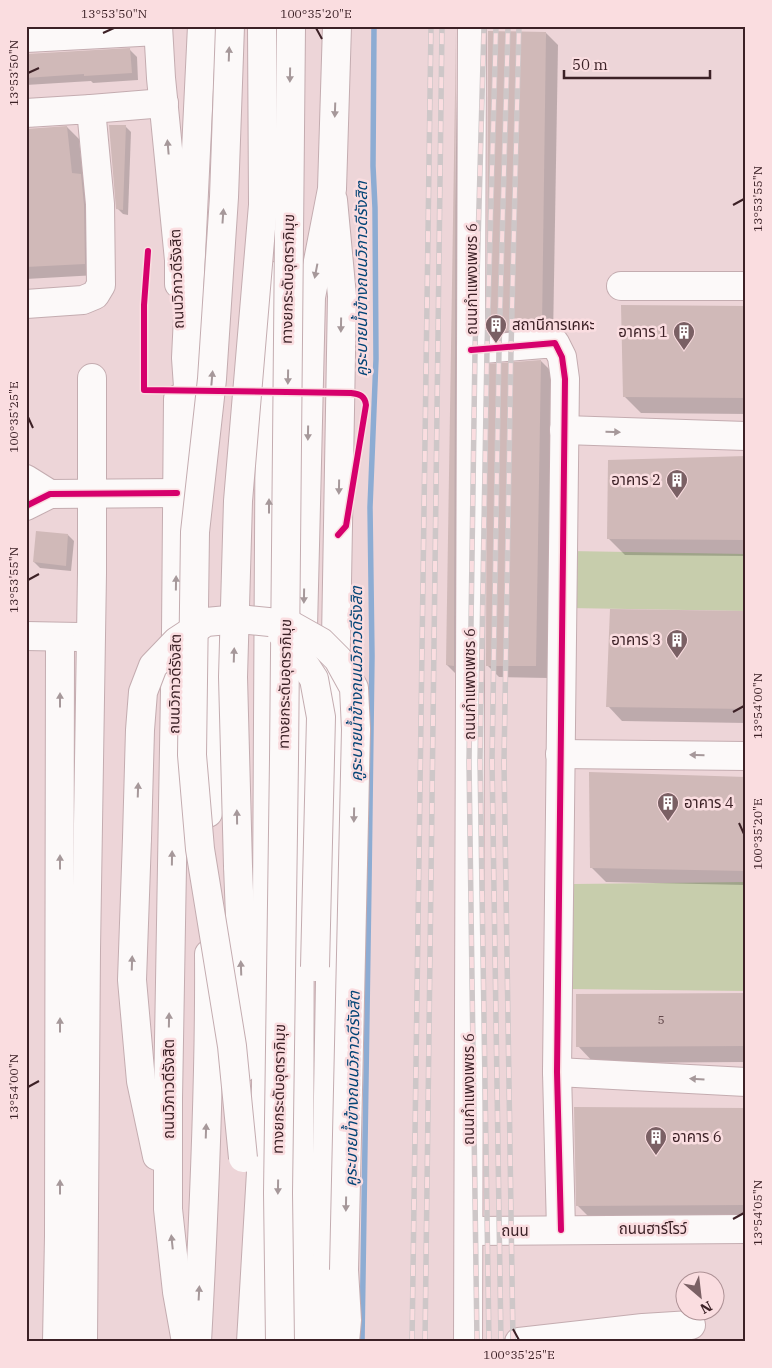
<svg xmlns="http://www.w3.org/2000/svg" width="772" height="1368" font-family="'IBM Plex Serif','Noto Sans Thai',serif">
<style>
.green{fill:#c7cdac}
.shadow{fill:#0003}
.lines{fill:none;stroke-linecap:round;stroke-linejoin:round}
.stream{stroke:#8dacd3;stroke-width:5.5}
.building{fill:#d0b9b8}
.minor-casing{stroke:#c4acb0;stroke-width:30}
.major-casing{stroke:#c4acb0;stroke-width:30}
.highway-casing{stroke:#c4acb0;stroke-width:30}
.minor{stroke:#fcf9f9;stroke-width:28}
.major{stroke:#fcf9f9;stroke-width:28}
.highway{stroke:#fcf9f9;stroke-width:28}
.rail-casing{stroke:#cec7c8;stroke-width:5.5}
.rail{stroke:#fadde0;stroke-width:4;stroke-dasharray:11;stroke-linecap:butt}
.major-bridge-casing{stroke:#c4acb0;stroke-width:30;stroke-linecap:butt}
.highway-bridge-casing{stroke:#c4acb0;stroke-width:30;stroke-linecap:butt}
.major-bridge{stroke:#fcf9f9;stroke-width:28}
.highway-bridge{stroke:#fcf9f9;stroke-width:28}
.cycleway-casing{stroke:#fadde0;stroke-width:9}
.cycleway{stroke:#d6006c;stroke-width:6}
.oneway{fill:#a6989a}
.ticks{fill:none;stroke:#3c2126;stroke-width:2}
.labels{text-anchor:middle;stroke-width:5;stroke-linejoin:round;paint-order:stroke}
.number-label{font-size:12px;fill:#61474a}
.street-label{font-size:15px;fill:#3c2126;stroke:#fadde0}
.poi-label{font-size:15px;fill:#3c2126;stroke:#fadde0;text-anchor:start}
.water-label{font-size:16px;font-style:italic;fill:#034476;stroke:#fadde0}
.neatline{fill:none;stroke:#3c2126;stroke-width:2}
.ticks-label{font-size:12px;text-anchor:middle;fill:#3c2126}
</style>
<rect width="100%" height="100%" fill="#edd5d8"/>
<g class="green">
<polygon points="569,551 746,554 746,611 569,608"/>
<polygon points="746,882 746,991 568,989 574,884"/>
</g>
<g class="shadow">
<polygon points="546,33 558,45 553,340 500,344 488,332"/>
<polygon points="458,34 468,44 459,677 447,665"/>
<polygon points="129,49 137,57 138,80 93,83 91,81 26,85 26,55"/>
<polygon points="125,126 131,132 128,215 123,214 117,208"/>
<polygon points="67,127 79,139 83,177 93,187 97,275 26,279 26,130"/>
<polygon points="746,307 746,414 641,413 624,396"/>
<polygon points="541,361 553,373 548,678 499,677 487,665"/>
<polygon points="746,457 746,556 625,555 608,538"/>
<polygon points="68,535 74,541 71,571 40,568 34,562"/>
<polygon points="746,612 746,723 622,721 608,706"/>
<polygon points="746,778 746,885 606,882 591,867"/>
<polygon points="746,994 746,1062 594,1063 578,1046"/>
<polygon points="746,1109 746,1220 593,1221 577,1205"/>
</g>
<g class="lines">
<polyline class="stream" points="362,1342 369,882 372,656 370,507 376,359 375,208 373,166 374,26"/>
</g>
<g class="building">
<polygon points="456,31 454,666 446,665"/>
<polygon points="488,31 546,32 542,328 487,333"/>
<polygon points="130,48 132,73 84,76 84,74 26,78 26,54"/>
<polygon points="109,125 126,125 123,210 116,209"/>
<polygon points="67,126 72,173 81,174 84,205 85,264 26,267 26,129"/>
<polygon points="621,305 746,306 746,398 623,397"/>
<polygon points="541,360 536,666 486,666 487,364"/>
<polygon points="746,456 746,540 607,539 608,460"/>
<polygon points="36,531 68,534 66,566 33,562"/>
<polygon points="610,609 746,611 746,709 606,707"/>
<polygon points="589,772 746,777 746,871 590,868"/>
<polygon points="746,993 746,1046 576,1047 576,994"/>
<polygon points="574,1107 746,1108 746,1205 576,1206"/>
</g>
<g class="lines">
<g class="minor-casing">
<g id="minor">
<polyline points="26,38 158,31"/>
<polyline points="91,109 164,103"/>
<polyline points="26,113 91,109 100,204 101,285 95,295 83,300 26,304"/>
<polyline points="621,286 746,286"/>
<polyline points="471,350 555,343 562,357 565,379 557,1072 561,1230"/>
<polyline points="564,430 746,436"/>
<polyline points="26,479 50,494"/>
<polyline points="26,506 50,494 177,493"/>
<polyline points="26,636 79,637"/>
<polyline points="560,754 746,756"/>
<polyline points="557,1072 746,1082"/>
<polyline points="469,1231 746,1229"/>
<polyline points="57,1342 59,1236 60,637"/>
<polyline points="83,1342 86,950 92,573 92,378"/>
<polyline points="519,1342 643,1328 691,1325"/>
</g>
</g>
<g class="major-casing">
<g id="major">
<polyline points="158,26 161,78 179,260 179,284"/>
<polyline points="178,399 176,632 168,1099 168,1209 177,1292 186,1342"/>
<polyline points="137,838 132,980 141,1081 157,1156"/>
<polyline points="344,1270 347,1320 345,1342"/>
<polyline points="325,1342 324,1326 342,296 333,200"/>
<polyline points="468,1342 472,26"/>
</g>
</g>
<g class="highway-casing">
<g id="highway">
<polyline points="194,473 186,358 202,26"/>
<polyline points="205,636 207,663 208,813"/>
<polyline points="238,866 244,1017 243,1068"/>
<path d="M197,1342C204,1213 210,1083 209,954"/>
<polyline points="251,1342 266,1087 270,361 266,274"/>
<polyline points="299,1342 300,752 311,297 332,189 337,26"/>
</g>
</g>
<use href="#minor" class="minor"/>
<use href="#major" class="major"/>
<use href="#highway" class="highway"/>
<g class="rail-casing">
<g id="rail">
<polyline points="412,1342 431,26"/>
<polyline points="425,1342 442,26"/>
<polyline points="477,1342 469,762 475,350 484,26"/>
<polyline points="489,1342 480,761 487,350 496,26"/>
<polyline points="501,1342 492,761 499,350 508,26"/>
<polyline points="513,1342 504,762 511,350 519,26"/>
</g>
</g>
<use href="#rail" class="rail"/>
<g class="major-bridge-casing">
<polyline id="major-bridge" points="137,838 140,730 143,692 153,666 177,641 206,622 239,619 289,624 321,642 338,659 354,688 356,729 344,1270"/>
</g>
<g class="highway-bridge-casing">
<g id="highway-bridge">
<polyline points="230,26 224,197 212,379 195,532 192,755 200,849 232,1046 243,1158"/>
<polyline points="282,634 288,639 314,679 321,717 315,967"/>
<polyline points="238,866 233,677 238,501 263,205 262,26"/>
<polyline points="280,1342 278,1193 284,759 291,26"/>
</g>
</g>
<use href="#major-bridge" class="major-bridge"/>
<use href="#highway-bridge" class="highway-bridge"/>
<g class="cycleway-casing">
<g id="cycleway">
<path d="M148,251L144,305V390L351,393C360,394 365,396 366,405L346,526L338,535"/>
<polyline points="471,350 555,343 562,357 565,379 557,1072 561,1230"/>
<polyline points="26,506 50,494 177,493"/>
</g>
</g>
<use href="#cycleway" class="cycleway"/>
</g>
<defs><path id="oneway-solid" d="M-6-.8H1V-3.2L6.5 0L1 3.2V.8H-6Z" transform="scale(1.25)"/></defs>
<g class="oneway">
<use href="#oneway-solid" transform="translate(229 54) rotate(-88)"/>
<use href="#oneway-solid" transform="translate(290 75) rotate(91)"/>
<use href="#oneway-solid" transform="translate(335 110) rotate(92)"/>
<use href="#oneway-solid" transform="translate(168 147) rotate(-95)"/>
<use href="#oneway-solid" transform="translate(223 216) rotate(-86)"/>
<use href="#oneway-solid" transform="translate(316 271) rotate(101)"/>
<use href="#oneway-solid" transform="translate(341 325) rotate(91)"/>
<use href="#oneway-solid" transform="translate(288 377) rotate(91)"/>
<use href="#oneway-solid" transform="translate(212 378) rotate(-85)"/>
<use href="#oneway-solid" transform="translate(613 432) rotate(2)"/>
<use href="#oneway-solid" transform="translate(308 433) rotate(91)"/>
<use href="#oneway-solid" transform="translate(339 487) rotate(91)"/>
<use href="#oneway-solid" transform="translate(269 506) rotate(-90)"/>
<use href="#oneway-solid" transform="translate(176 583) rotate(-89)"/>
<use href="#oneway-solid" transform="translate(304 596) rotate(91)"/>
<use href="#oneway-solid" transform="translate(234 655) rotate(-88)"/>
<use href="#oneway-solid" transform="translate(60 700) rotate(-90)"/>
<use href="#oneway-solid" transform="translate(697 755) rotate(-179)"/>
<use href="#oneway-solid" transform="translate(138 790) rotate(-88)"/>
<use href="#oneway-solid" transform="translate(354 815) rotate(91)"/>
<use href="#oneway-solid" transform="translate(237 817) rotate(-91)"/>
<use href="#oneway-solid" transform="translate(172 858) rotate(-89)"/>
<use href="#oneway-solid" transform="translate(60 862) rotate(-90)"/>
<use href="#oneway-solid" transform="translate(132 963) rotate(-88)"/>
<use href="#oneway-solid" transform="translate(241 968) rotate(-92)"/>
<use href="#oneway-solid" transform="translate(169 1020) rotate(-89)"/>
<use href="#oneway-solid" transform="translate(60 1025) rotate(-90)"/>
<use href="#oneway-solid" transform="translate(697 1079) rotate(-177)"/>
<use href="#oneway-solid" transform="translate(206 1131) rotate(-88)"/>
<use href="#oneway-solid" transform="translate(60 1187) rotate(-90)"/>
<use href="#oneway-solid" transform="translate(278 1187) rotate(91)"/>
<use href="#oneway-solid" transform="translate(346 1204) rotate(91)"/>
<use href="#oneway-solid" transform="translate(172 1242) rotate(-96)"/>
<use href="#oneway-solid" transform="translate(199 1293) rotate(-87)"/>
</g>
<path class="ticks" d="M316,28L322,39M103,33L114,28M28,73L39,68M733,205L744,199M28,417L33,428M28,580L39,574M733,712L744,706M739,823L744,834M28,1087L39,1081M733,1219L744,1213M513,1329L519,1340"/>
<defs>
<g id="building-pin" transform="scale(1.125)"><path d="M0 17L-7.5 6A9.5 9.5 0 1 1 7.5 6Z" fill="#7a6064" stroke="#fadde0"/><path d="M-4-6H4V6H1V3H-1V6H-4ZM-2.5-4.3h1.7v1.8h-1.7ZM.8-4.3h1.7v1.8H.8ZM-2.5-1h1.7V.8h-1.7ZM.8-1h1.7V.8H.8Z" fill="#fff"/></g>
</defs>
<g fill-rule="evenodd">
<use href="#building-pin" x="496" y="325"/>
<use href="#building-pin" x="684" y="332"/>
<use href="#building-pin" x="677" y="480"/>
<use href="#building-pin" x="677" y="640"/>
<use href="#building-pin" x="668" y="803"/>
<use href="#building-pin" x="656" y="1137"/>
</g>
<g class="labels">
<g class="number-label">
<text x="661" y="1024">5</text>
</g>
<g class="street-label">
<text transform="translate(177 279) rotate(-92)" y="5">ถนนวิภาวดีรังสิต</text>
<text transform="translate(288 279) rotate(-89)" y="5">ทางยกระดับอุตราภิมุข</text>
<text transform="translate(472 279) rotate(-90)" y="5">ถนนกำแพงเพชร 6</text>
<text transform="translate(175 684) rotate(-89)" y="5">ถนนวิภาวดีรังสิต</text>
<text transform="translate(285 684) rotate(-89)" y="5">ทางยกระดับอุตราภิมุข</text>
<text transform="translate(470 684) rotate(-90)" y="5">ถนนกำแพงเพชร 6</text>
<text transform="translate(169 1089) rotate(-90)" y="5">ถนนวิภาวดีรังสิต</text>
<text transform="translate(279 1089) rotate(-89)" y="5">ทางยกระดับอุตราภิมุข</text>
<text transform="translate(469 1089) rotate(-90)" y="5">ถนนกำแพงเพชร 6</text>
<text x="653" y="1234">ถนนฮาร์โรว์</text>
<text x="515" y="1236">ถนน</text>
</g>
<g class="poi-label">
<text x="512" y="330">สถานีการเคหะ</text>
<text x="668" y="337" text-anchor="end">อาคาร 1</text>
<text x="661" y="485" text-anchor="end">อาคาร 2</text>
<text x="661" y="645" text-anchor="end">อาคาร 3</text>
<text x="684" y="808">อาคาร 4</text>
<text x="672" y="1142">อาคาร 6</text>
</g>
<g class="water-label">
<text transform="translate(361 279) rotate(-90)" y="6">คูระบายน้ำข้างถนนวิภาวดีรังสิต</text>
<text transform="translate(356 684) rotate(-90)" y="6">คูระบายน้ำข้างถนนวิภาวดีรังสิต</text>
<text transform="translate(352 1089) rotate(-89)" y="6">คูระบายน้ำข้างถนนวิภาวดีรังสิต</text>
</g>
</g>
<rect width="772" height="1368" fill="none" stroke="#fadde0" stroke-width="55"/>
<g transform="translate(700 1296) rotate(152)"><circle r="24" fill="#fadde0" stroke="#ae9296"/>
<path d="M0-4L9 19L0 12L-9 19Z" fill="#7a6064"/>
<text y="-8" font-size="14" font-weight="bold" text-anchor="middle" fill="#3c2126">N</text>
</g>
<path d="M564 70v8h146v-8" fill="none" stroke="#3c2126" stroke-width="2.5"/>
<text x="572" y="70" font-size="15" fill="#3c2126" stroke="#fadde0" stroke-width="4" paint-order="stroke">50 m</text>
<rect x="28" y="28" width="716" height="1312" class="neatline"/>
<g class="ticks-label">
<text x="114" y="18">13°53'50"N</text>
<text x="316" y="18">100°35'20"E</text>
<text transform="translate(14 73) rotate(-90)" y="4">13°53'50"N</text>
<text transform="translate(758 199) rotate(-90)" y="4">13°53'55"N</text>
<text transform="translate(14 417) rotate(-90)" y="4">100°35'25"E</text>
<text transform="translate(14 580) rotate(-90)" y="4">13°53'55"N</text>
<text transform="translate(758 706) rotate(-90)" y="4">13°54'00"N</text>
<text transform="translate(758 834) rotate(-90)" y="4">100°35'20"E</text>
<text transform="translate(14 1087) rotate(-90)" y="4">13°54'00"N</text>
<text transform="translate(758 1213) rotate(-90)" y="4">13°54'05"N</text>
<text x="519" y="1359">100°35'25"E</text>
</g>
</svg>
